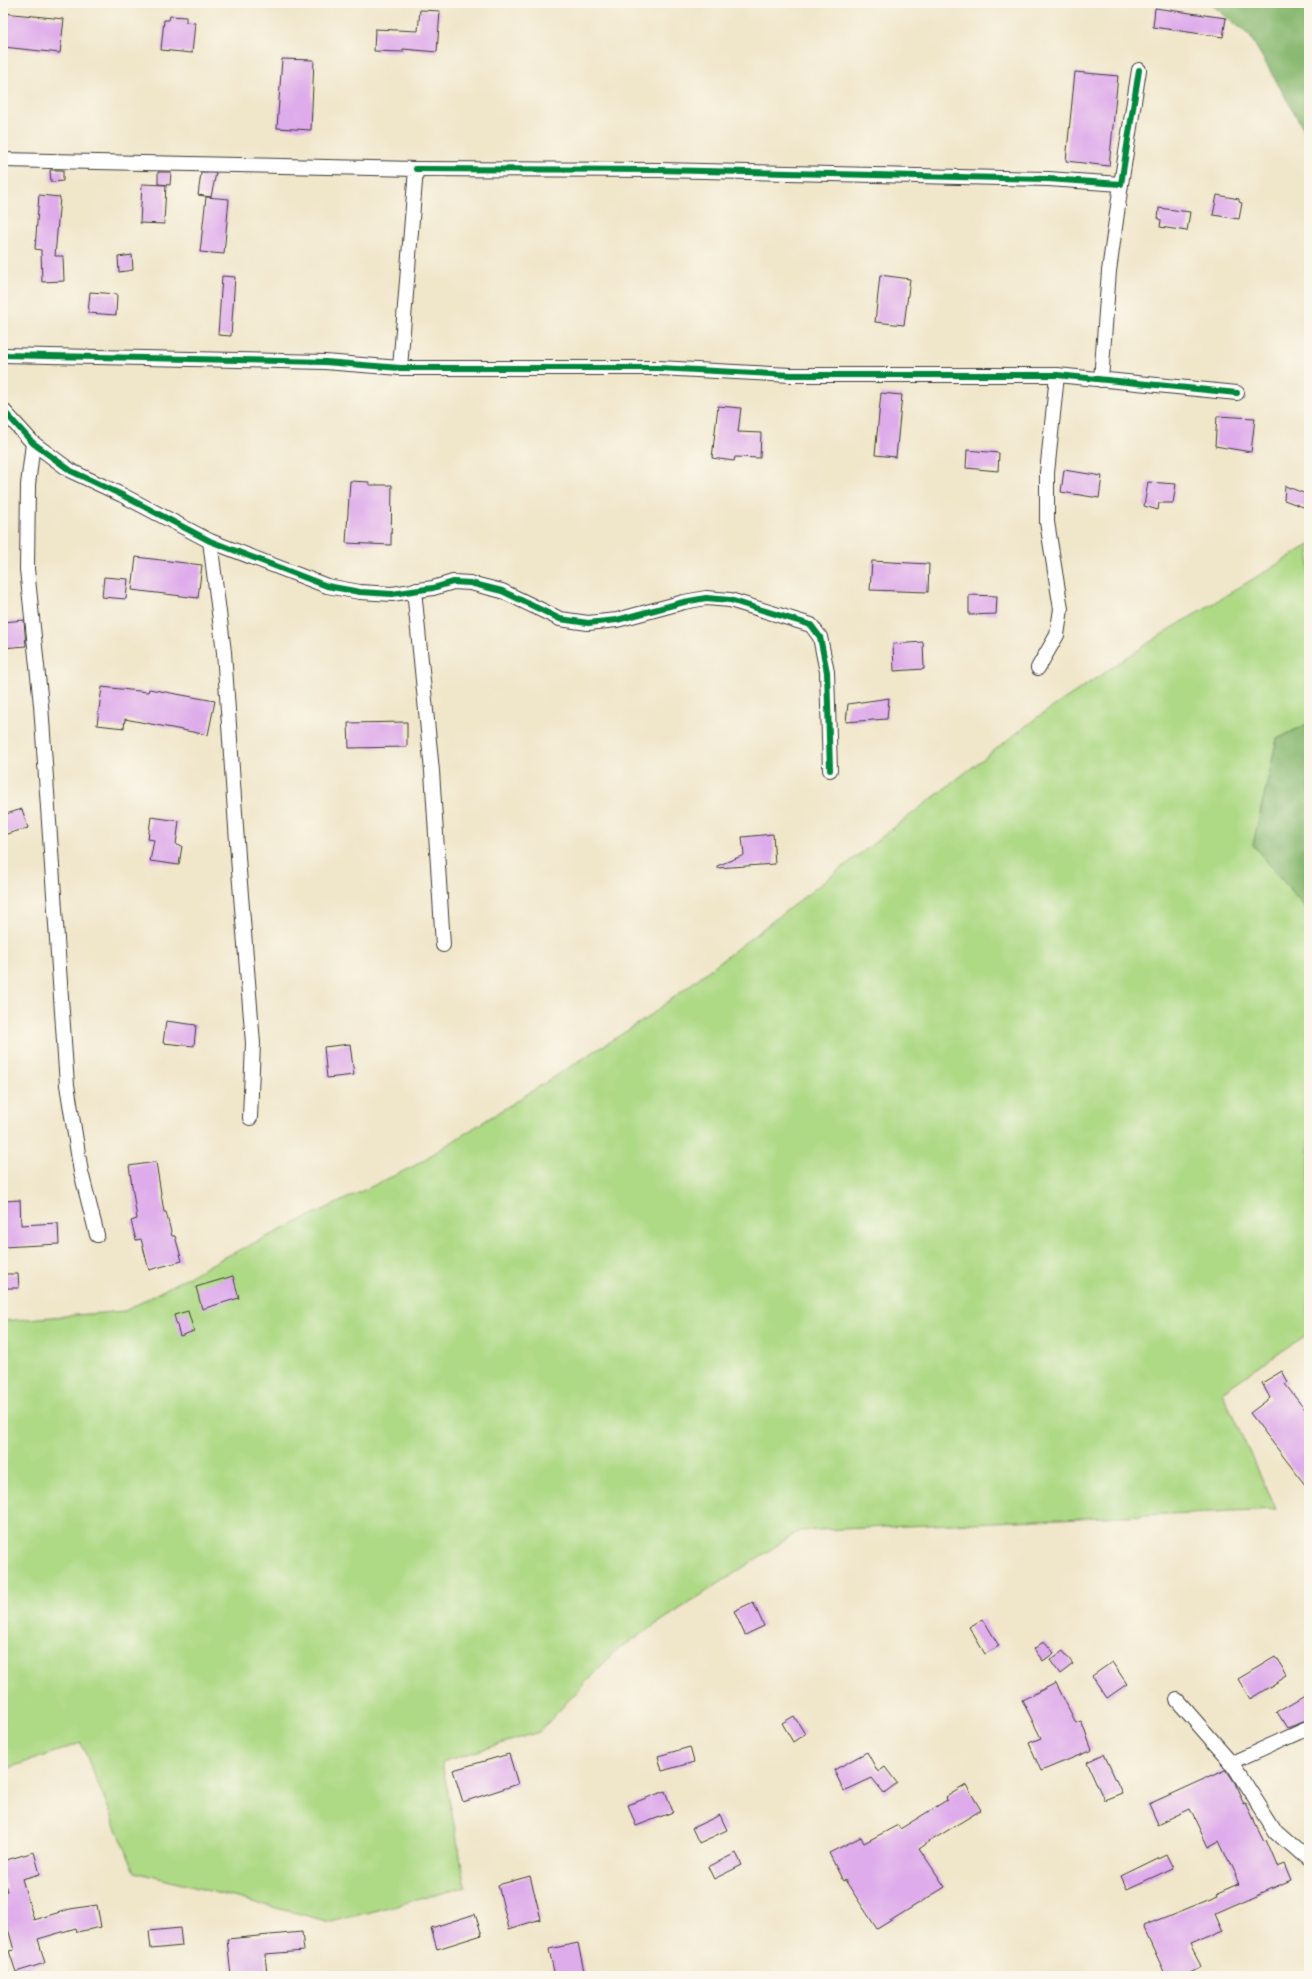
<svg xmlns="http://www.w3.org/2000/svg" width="1312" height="1979" font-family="Delius,sans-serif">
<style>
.green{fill:#aed985;stroke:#657a50}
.forest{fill:#8ab972;stroke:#536a47}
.building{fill:#deabeb}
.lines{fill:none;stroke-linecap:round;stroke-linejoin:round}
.street-casing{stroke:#3c3a36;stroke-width:16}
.street{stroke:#fff;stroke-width:14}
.cycleway-casing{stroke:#fbf7ec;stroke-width:8}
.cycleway{stroke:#00873e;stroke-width:6}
</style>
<rect width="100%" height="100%" fill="#fbf7ec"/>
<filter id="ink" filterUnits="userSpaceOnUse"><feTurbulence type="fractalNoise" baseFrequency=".025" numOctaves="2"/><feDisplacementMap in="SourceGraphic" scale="8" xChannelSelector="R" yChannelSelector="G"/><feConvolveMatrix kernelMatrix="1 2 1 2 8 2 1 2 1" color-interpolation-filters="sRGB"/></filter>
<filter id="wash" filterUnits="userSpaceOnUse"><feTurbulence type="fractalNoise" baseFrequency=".012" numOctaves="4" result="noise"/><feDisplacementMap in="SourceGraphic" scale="16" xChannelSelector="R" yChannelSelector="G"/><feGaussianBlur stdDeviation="0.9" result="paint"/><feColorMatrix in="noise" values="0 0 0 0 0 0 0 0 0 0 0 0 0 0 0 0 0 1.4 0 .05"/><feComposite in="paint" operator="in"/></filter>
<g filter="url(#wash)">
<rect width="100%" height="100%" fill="#f0e6ca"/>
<polygon class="green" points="1309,545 1309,723 1277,739 1253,845 1309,912 1309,1333 1222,1392 1276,1509 799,1531 614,1652 539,1732 442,1762 466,1887 331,1922 135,1872 81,1743 3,1770 3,1321 125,1311 221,1259 414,1166 647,1018 1035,719 1159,636"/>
<g class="forest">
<polygon points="1210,3 1309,3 1309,138 1250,36"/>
<polygon points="1309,723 1309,912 1253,845 1277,739"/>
</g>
<g id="blocks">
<g class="building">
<polygon points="1155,8 1226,18 1223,37 1153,27"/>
<polygon points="420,10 440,11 437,52 403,49 403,52 374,51 375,29 418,31"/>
<polygon points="3,13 64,19 60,53 3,47"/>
<polygon points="170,16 186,17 186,22 195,23 192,53 161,50 164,20 169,20"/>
<polygon points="282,59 314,60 311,130 277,128"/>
<polygon points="1075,72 1118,76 1109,166 1066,161"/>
<polygon points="50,170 63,170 63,181 51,182"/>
<polygon points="158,172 171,172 170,185 158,184"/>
<polygon points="201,173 216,173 211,197 198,195"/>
<polygon points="142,184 166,185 164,224 140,223"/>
<polygon points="39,195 60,197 55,256 63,256 64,281 42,282 41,250 35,249"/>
<polygon points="1217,195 1239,199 1239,202 1242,203 1239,219 1213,215"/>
<polygon points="206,197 229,199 224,254 200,252"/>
<polygon points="1159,208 1190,212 1187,231 1160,227 1161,220 1158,219"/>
<polygon points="132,255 133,270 119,272 118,257"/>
<polygon points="880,275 910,279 904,325 875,322"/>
<polygon points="222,276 235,277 231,336 218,335"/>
<polygon points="90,292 117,294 116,315 88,313"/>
<polygon points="881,393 902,395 896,457 875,455"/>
<polygon points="718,406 741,408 738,432 761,433 760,458 735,457 734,461 712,458"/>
<polygon points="1217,416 1255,418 1251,452 1215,446"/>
<polygon points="967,450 999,453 998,471 966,468"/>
<polygon points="1064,470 1102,476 1099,498 1061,492"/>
<polygon points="350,481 369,482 369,485 392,485 391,545 346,543"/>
<polygon points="1148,482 1176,484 1173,503 1159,503 1158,510 1144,506"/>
<polygon points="1285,486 1309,495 1309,509 1284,500"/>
<polygon points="136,557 202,565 198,598 132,590"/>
<polygon points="872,561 929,564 928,592 870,590"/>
<polygon points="104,577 128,579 126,599 102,597"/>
<polygon points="969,595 997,596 996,614 969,615"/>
<polygon points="24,620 26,646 3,648 3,622"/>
<polygon points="923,642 924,669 894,671 893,644"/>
<polygon points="102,687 148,692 149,689 215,701 208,735 125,719 124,728 97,725"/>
<polygon points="889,698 887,719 846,722 848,704"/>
<polygon points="407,722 407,747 349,748 348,723"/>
<polygon points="22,809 28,828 3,835 3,815"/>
<polygon points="151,817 179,821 176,845 182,846 179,865 150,861 154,840 148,839"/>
<polygon points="773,834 775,864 717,868 717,866 744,855 742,837"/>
<polygon points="166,1021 196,1025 194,1046 163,1043"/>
<polygon points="350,1044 354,1075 327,1078 324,1047"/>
<polygon points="156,1162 164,1212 166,1212 172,1236 175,1236 182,1261 149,1270 141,1239 136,1240 131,1221 137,1219 129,1166"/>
<polygon points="20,1200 21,1225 58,1223 59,1244 3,1247 3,1201"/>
<polygon points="3,1274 18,1274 19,1288 3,1288"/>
<polygon points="233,1276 239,1298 202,1309 196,1287"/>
<polygon points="188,1311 194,1331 180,1336 174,1315"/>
<polygon points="1282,1371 1288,1382 1285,1384 1309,1415 1309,1490 1250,1413 1270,1398 1262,1383"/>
<polygon points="753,1602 764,1626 745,1635 734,1611"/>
<polygon points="983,1619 999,1646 985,1654 969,1627"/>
<polygon points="1044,1641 1054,1653 1043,1661 1034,1649"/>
<polygon points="1063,1651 1073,1664 1060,1674 1050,1660"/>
<polygon points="1275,1657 1287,1676 1250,1699 1238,1679"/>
<polygon points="1112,1662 1127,1684 1107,1698 1092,1676"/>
<polygon points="1056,1683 1076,1723 1081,1721 1092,1750 1041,1771 1029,1743 1041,1738 1022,1700"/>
<polygon points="1309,1693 1309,1720 1287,1728 1277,1712"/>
<polygon points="794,1716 805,1734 793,1742 782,1723"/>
<polygon points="690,1747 694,1762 662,1771 658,1756"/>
<polygon points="867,1752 878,1772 885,1767 897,1783 884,1793 872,1778 844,1791 834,1770"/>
<polygon points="509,1754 518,1784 463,1802 453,1770"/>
<polygon points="1104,1754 1122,1793 1104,1800 1087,1762"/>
<polygon points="1226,1769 1235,1783 1244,1805 1246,1804 1264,1841 1266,1840 1277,1866 1284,1863 1291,1880 1216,1913 1224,1931 1190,1945 1201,1966 1181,1976 1166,1976 1143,1926 1217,1896 1216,1894 1239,1884 1219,1841 1208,1847 1190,1809 1158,1824 1149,1804"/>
<polygon points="966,1785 981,1810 919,1848 945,1887 877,1929 845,1880 843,1881 829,1853 861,1837 864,1843 898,1825 900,1829 947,1800 946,1797"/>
<polygon points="665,1791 673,1812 636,1826 628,1805"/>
<polygon points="720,1815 727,1830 699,1843 692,1828"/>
<polygon points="34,1852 40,1874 22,1879 34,1920 70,1909 97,1905 101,1927 77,1932 76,1928 38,1939 45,1963 16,1972 9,1951 14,1950 3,1911 3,1892 7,1891 3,1878 3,1861"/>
<polygon points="736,1853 742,1865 714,1879 708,1867"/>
<polygon points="1166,1854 1173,1868 1127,1889 1121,1876"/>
<polygon points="530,1876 541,1919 509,1929 498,1885"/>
<polygon points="475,1914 482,1935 437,1949 431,1928"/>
<polygon points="180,1928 182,1946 151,1949 149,1931"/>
<polygon points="302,1932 304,1951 265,1954 267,1974 231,1976 227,1939"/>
<polygon points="578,1943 585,1976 555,1976 549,1949"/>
</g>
</g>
</g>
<g filter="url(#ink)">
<use href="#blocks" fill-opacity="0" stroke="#3c3a36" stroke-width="1"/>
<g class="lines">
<g class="street-casing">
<g id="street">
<polyline points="3,160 416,169 400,368"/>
<polyline points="416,169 659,170 1048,179 1121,184 1139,70"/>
<polyline points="3,355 325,362 400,368 658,368 791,375 1057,375 1237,393"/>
<polyline points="1101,380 1109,271 1121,184"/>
<polyline points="3,410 33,443 71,471 122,495 210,541 327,586 360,592 392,594 433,588 453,582 470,583 502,591 560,619 588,623 617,620 684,602 706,598 730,600 811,625 820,637 827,672 830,770"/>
<polyline points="33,443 28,485 27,569 41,705 67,1085 81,1172 97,1235"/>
<polyline points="210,541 224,652 239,871 253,1043 250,1118"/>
<polyline points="414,590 432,771 443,945"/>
<polyline points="1038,668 1057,635 1061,609 1047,522 1047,473 1057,375"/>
<polyline points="1177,1700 1232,1763 1276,1832 1309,1861"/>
<polyline points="1232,1763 1309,1728"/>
</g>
</g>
<use href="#street" class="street"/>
<g class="cycleway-casing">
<g id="cycleway">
<polyline points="416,169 659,170 1048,179 1121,184 1139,70"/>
<polyline points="3,355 325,362 400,368 658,368 791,375 1057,375 1237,393"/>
<polyline points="3,410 33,443 71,471 122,495 210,541 327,586 360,592 392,594 433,588 453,582 470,583 502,591 560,619 588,623 617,620 684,602 706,598 730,600 811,625 820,637 827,672 830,770"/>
</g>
</g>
<use href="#cycleway" class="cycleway"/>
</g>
</g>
<rect width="1312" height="1979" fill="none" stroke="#fbf7ec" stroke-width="16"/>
</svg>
